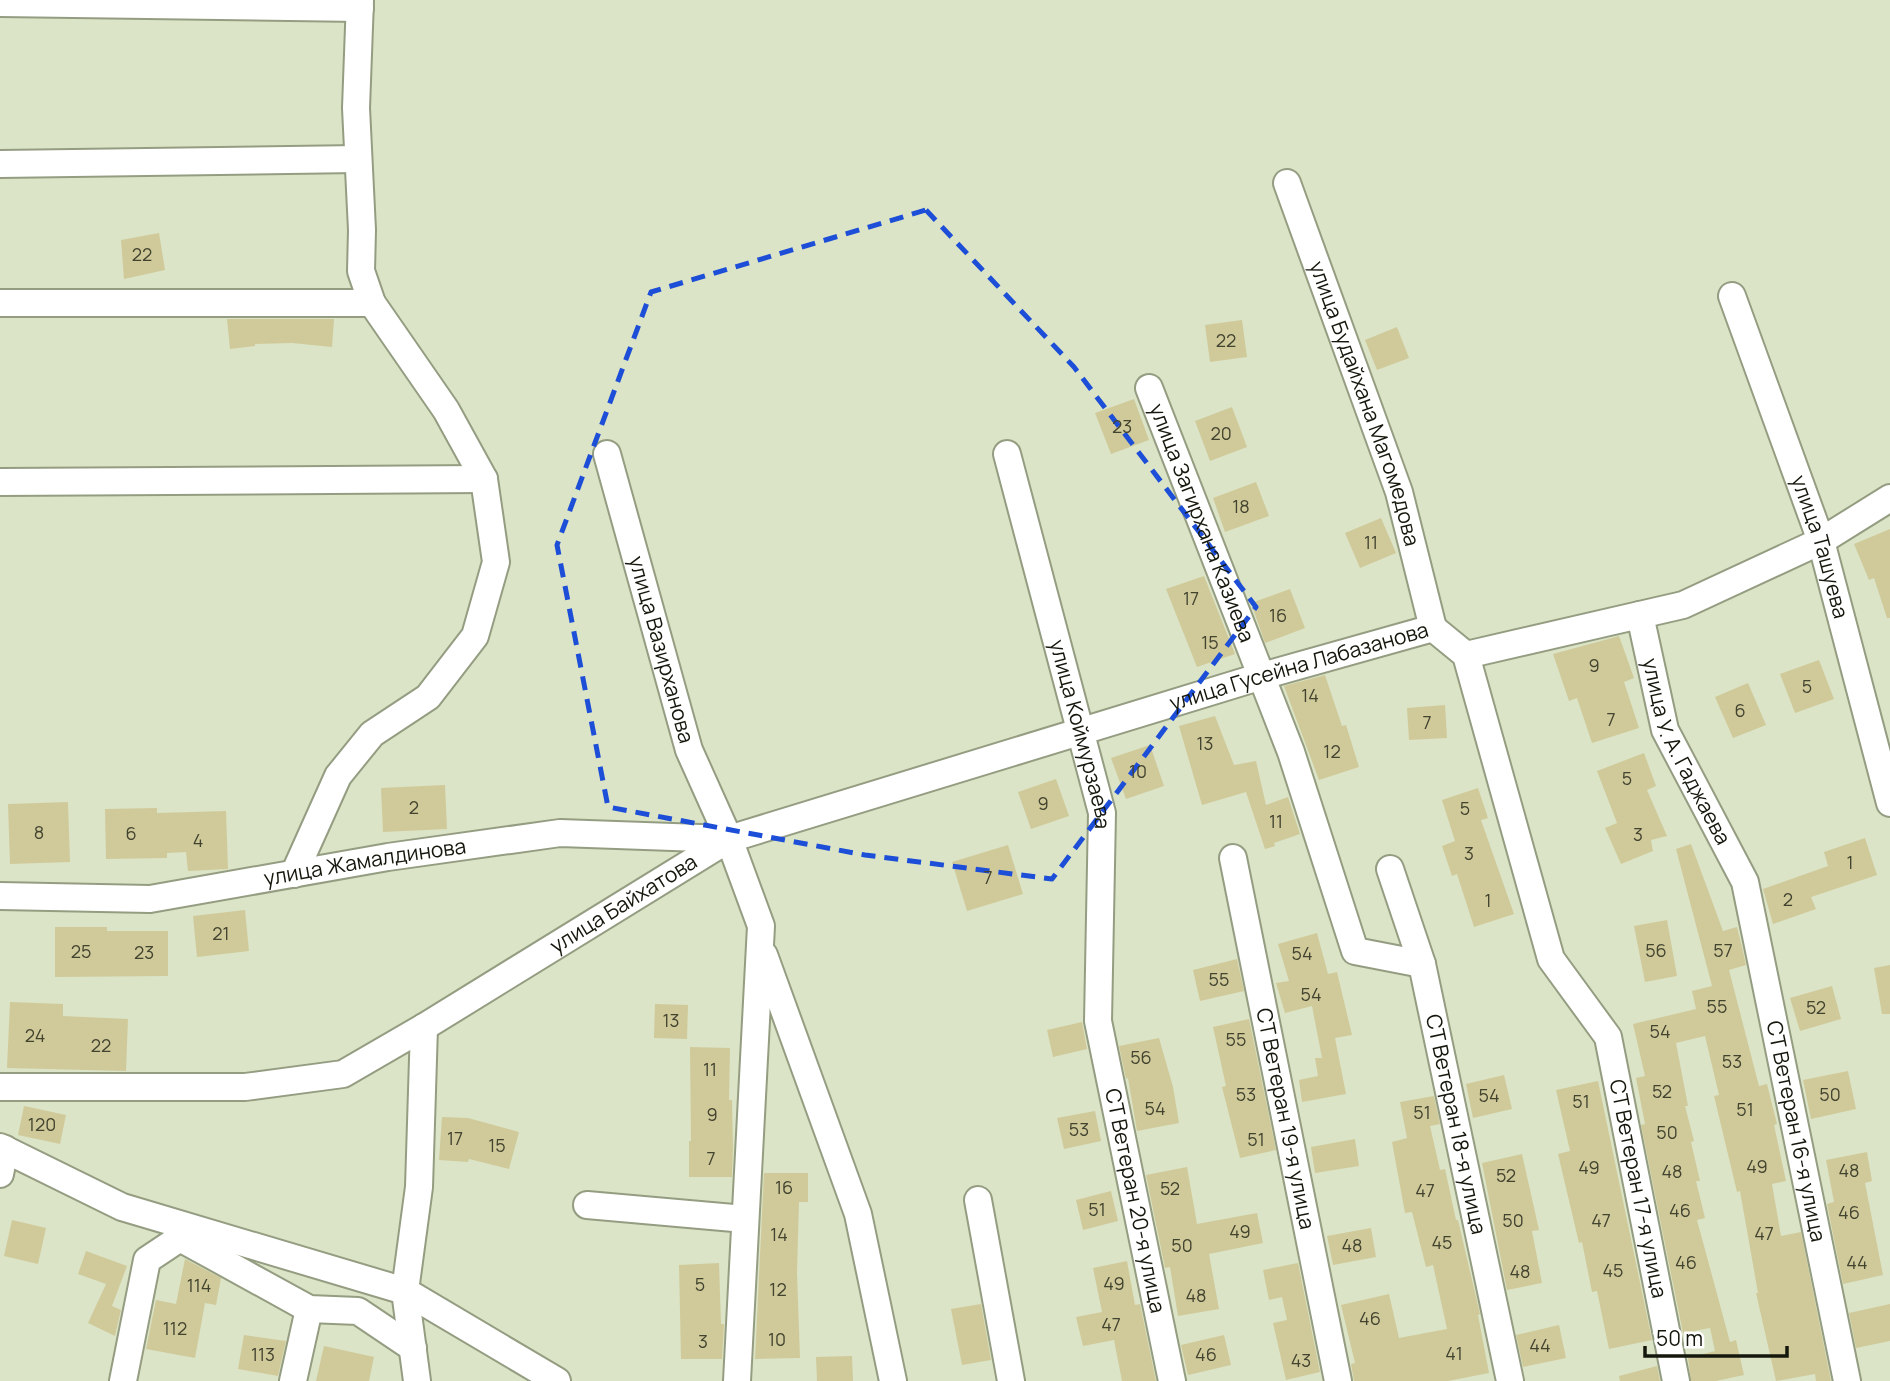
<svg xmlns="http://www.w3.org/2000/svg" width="1890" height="1381" font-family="Manrope,sans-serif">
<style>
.building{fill:#d0ca9a}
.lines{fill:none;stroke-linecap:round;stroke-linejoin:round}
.minor-casing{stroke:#949d81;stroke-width:30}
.minor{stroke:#fff;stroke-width:26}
.marked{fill:none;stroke:#1d4ed8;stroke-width:5;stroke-dasharray:14 9;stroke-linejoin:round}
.labels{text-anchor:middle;stroke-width:5;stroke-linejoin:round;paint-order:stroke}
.number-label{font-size:18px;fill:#434430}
.street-label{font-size:21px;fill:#14170c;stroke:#fff}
</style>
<rect width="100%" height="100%" fill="#dbe4c7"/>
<g class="building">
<polygon points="159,233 165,270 124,279 121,240"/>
<polygon points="227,319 334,319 332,347 292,343 255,344 255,346 230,349"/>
<polygon points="1242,320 1247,357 1210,362 1205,325"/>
<polygon points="1397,327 1409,358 1377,370 1365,340"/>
<polygon points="1134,399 1149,440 1111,454 1095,413"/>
<polygon points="1232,407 1247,447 1210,461 1195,421"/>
<polygon points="1256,482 1269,516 1225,532 1213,498"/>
<polygon points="1381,518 1396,553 1360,568 1345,533"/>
<polygon points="1890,529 1890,618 1887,618 1874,578 1869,580 1854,544"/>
<polygon points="1204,576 1235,654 1197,667 1166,589"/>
<polygon points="1290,589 1305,628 1265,643 1251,603"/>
<polygon points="1619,636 1634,678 1624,682 1639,728 1592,743 1577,698 1569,701 1553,654"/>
<polygon points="1819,660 1834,699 1795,713 1780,674"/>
<polygon points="1325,675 1342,726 1346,725 1359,767 1319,780 1284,686"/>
<polygon points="1748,683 1766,725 1733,738 1715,697"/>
<polygon points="1445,705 1447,738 1409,740 1407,708"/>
<polygon points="1215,716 1234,765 1256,761 1266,805 1288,797 1300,834 1274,843 1275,846 1265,849 1246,792 1202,805 1179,726"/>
<polygon points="1150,745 1164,786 1126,799 1111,758"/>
<polygon points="1644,753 1656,786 1647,790 1667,836 1651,840 1653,851 1621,864 1605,828 1617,823 1597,771"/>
<polygon points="1056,779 1069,816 1031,829 1018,792"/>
<polygon points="445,785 447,829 383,832 381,788"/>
<polygon points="1478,788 1488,818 1481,820 1514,914 1474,927 1457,874 1452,876 1442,846 1455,841 1442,800"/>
<polygon points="68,802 70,862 10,864 8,804"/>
<polygon points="157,808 157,813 226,811 228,869 188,871 186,852 167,853 167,858 106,859 105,809"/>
<polygon points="1865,838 1877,875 1811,897 1816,909 1773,924 1763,889 1828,866 1824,852"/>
<polygon points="1691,844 1723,931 1737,927 1742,947 1746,965 1729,970 1759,1086 1767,1084 1777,1124 1774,1125 1786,1181 1772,1184 1781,1236 1801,1232 1831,1381 1816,1381 1815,1374 1776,1381 1756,1293 1758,1293 1740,1191 1737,1192 1714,1096 1719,1095 1705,1036 1676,1043 1688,1106 1685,1106 1694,1141 1691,1142 1700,1181 1696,1181 1705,1218 1697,1220 1730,1342 1736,1340 1744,1375 1716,1381 1691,1381 1688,1358 1715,1351 1710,1328 1683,1333 1641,1125 1645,1124 1636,1078 1645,1076 1633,1024 1696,1009 1692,991 1712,986 1676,849"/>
<polygon points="1008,845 1023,894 967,911 952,862"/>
<polygon points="245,910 249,951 197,957 193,916"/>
<polygon points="1667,920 1677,976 1645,982 1634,926"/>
<polygon points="55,927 107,927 107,931 168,931 168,976 55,977"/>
<polygon points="1317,933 1328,974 1337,972 1352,1035 1335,1038 1346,1094 1302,1102 1299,1080 1318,1076 1315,1058 1322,1058 1312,1006 1285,1013 1276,983 1289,981 1278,944"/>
<polygon points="1237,959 1244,991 1200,1001 1193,970"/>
<polygon points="1890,965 1890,1014 1882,1014 1874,968"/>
<polygon points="1832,986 1841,1019 1800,1031 1790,998"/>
<polygon points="10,1002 63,1004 63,1016 128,1019 126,1071 7,1068"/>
<polygon points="655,1004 688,1005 687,1039 654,1038"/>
<polygon points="1249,1019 1276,1150 1240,1158 1222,1087 1226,1086 1213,1027"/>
<polygon points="1082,1022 1087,1049 1053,1057 1047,1030"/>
<polygon points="1159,1038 1173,1087 1179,1123 1137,1131 1128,1078 1126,1079 1119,1046"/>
<polygon points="690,1047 730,1048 729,1100 732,1100 733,1148 732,1177 689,1177 689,1141 691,1141"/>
<polygon points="1848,1071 1856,1109 1811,1119 1803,1080"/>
<polygon points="1504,1075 1512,1109 1473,1118 1466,1084"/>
<polygon points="1598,1081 1652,1340 1609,1349 1597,1291 1592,1292 1582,1242 1579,1243 1558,1154 1570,1151 1556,1090"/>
<polygon points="1434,1096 1440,1124 1430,1126 1440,1170 1445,1169 1456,1220 1458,1220 1480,1314 1478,1315 1489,1373 1448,1381 1354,1381 1351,1364 1355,1363 1341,1305 1389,1294 1399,1338 1447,1329 1433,1265 1426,1267 1412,1212 1405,1213 1392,1142 1407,1138 1400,1102"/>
<polygon points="24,1106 66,1115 60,1144 18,1135"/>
<polygon points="1095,1111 1101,1141 1064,1149 1057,1118"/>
<polygon points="442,1117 468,1118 519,1132 509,1169 469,1159 468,1162 439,1160"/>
<polygon points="1355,1139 1359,1166 1315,1173 1311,1147"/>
<polygon points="1867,1152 1872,1181 1865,1183 1883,1275 1843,1284 1827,1204 1834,1202 1826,1160"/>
<polygon points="1522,1154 1539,1230 1532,1231 1542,1283 1507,1290 1482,1163"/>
<polygon points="1187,1167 1197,1224 1257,1213 1263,1243 1209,1254 1219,1309 1178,1316 1170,1267 1165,1268 1146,1175"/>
<polygon points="764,1173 808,1173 808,1202 799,1202 797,1273 800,1358 755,1359"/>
<polygon points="1111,1191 1118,1221 1083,1230 1076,1200"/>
<polygon points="12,1220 46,1228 38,1264 4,1256"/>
<polygon points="1371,1228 1376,1257 1333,1265 1327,1236"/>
<polygon points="86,1251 127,1266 112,1306 121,1310 115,1336 88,1323 106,1284 78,1274"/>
<polygon points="185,1259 221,1278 216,1305 205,1303 195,1358 146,1349 156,1300 176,1304"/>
<polygon points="1127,1261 1135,1305 1140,1304 1156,1381 1122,1381 1114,1340 1083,1346 1076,1317 1102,1312 1093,1268"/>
<polygon points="719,1263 721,1324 724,1324 722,1359 681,1359 679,1265"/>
<polygon points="1298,1263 1320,1372 1286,1380 1273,1323 1287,1320 1282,1297 1269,1300 1263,1270"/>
<polygon points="981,1304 991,1360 962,1365 951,1309"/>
<polygon points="1890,1304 1890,1341 1856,1348 1849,1313"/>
<polygon points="1559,1325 1566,1358 1523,1367 1516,1335"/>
<polygon points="244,1335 286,1341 278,1376 238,1369"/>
<polygon points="1224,1335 1231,1365 1188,1375 1181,1345"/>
<polygon points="324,1346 374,1357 369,1381 316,1381"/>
<polygon points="852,1356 853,1381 817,1381 816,1357"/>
<polygon points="1657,1366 1660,1381 1620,1381 1619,1376"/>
</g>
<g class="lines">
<g class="minor-casing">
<g id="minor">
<polyline points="0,3 360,8"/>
<polyline points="0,164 358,159"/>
<path id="s1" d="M1287,183L1399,492L1433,628"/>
<path id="s2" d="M1732,296L1821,541L1890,803"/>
<polyline points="0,303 372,303"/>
<path id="s3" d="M1149,388L1291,752L1355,951L1422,964"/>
<path id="s4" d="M607,454L689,750L729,839"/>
<path id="s5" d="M1007,454L1102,813L1098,1021L1172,1381"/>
<polyline points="0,482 484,479"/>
<path id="s6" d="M1640,615L1665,730L1745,882L1847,1381"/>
<polyline points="1466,655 1683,605 1821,541 1890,498"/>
<path id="s7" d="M1233,858L1338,1381"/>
<path id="s8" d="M1390,869L1422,964L1510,1381"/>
<polyline points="294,874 338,776 372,734 428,697 475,636 496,562 484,479 446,410 372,303 361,271 362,230 356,108 360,0"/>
<path id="s9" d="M0,896L150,899L388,857L560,833L729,839L1262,676L1433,628L1466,655L1551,959L1608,1037L1676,1381"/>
<polyline points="764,955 858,1214 893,1381"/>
<path id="s10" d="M0,1087H245L343,1074L424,1027L729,839L761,926L737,1381"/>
<polyline points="0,1147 122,1207 405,1291 557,1381"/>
<polyline points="0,1174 5,1149"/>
<polyline points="978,1200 1011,1381"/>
<polyline points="587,1205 745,1219"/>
<polyline points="123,1381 147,1260 180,1238 309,1309 358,1311 413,1348"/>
<polyline points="293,1381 309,1309"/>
<polyline points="417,1381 405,1291 419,1187 424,1027"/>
</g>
</g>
<use href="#minor" class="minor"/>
</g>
<path class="marked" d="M926,210L1074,367L1256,607L1052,879L865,855L608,807L557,545L651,292Z"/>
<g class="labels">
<g class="number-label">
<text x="142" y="261">22</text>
<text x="1226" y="347">22</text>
<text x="1122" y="433">23</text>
<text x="1221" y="440">20</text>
<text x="1241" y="513">18</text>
<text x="1371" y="549">11</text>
<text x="1191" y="605">17</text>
<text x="1278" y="622">16</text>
<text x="1210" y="649">15</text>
<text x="1594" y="672">9</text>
<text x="1807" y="693">5</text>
<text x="1310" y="702">14</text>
<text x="1740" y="717">6</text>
<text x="1611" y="726">7</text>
<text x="1427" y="729">7</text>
<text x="1205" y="750">13</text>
<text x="1332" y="758">12</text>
<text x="1138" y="778">10</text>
<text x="1627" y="785">5</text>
<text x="1043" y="810">9</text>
<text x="414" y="814">2</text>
<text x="1465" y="815">5</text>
<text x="1276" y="828">11</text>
<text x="39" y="839">8</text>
<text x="131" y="840">6</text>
<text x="1638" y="841">3</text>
<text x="198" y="847">4</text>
<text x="1469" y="860">3</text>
<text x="1850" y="869">1</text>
<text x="988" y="884">7</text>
<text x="1788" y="906">2</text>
<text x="1488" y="907">1</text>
<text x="221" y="940">21</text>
<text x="1656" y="957">56</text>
<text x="1723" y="957">57</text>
<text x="81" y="958">25</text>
<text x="144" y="959">23</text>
<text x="1302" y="960">54</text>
<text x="1219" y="986">55</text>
<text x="1311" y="1001">54</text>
<text x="1717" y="1013">55</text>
<text x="1816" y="1014">52</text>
<text x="671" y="1027">13</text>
<text x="1660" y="1038">54</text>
<text x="35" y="1042">24</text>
<text x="1236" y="1046">55</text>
<text x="101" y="1052">22</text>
<text x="1141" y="1064">56</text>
<text x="1732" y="1068">53</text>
<text x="710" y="1076">11</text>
<text x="1662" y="1098">52</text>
<text x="1246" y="1101">53</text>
<text x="1830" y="1101">50</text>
<text x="1489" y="1102">54</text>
<text x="1581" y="1108">51</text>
<text x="1155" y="1115">54</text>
<text x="1745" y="1116">51</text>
<text x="1422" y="1119">51</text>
<text x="712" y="1121">9</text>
<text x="42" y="1131">120</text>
<text x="1079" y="1136">53</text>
<text x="1667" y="1139">50</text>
<text x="455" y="1145">17</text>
<text x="1256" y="1146">51</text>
<text x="497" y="1152">15</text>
<text x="711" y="1165">7</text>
<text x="1757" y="1173">49</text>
<text x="1589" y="1174">49</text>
<text x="1849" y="1177">48</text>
<text x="1672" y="1178">48</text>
<text x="1506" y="1182">52</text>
<text x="784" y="1194">16</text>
<text x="1170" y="1195">52</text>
<text x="1425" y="1197">47</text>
<text x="1097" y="1216">51</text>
<text x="1680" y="1217">46</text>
<text x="1849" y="1219">46</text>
<text x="1513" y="1227">50</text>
<text x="1601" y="1227">47</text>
<text x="1240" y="1238">49</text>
<text x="1764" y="1240">47</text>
<text x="779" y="1241">14</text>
<text x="1442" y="1249">45</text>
<text x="1182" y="1252">50</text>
<text x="1352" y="1252">48</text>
<text x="1686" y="1269">46</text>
<text x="1857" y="1269">44</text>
<text x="1613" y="1277">45</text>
<text x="1520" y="1278">48</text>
<text x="1114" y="1290">49</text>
<text x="700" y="1291">5</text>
<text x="199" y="1292">114</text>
<text x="778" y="1296">12</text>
<text x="1196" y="1302">48</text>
<text x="1370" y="1325">46</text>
<text x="1111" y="1331">47</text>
<text x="175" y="1335">112</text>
<text x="777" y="1346">10</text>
<text x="703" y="1348">3</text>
<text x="1540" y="1352">44</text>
<text x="1454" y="1360">41</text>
<text x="263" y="1361">113</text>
<text x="1206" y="1361">46</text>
<text x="1301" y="1367">43</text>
</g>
<g class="street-label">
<text dy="7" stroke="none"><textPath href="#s1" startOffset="234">улица Будайхана Магомедова</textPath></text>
<text dy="7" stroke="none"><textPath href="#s3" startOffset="145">улица Загирхана Казиева</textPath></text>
<text dy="7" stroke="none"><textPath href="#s2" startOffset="266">улица Ташуева</textPath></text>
<text dy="7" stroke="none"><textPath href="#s4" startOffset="203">улица Вазирханова</textPath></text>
<text dy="7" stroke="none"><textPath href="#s9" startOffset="1330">улица Гусейна Лабазанова</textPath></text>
<text dy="7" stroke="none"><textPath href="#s5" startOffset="290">улица Коймурзаева</textPath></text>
<text dy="7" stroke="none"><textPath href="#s6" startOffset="145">улица У. А. Гаджаева</textPath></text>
<text dy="7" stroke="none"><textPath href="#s9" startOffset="368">улица Жамалдинова</textPath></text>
<text dy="7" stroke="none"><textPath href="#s10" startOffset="672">улица Байхатова</textPath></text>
<text dy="7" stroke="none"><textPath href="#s7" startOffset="266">СТ Ветеран 19-я улица</textPath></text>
<text dy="7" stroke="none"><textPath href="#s8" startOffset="264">СТ Ветеран 18-я улица</textPath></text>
<text dy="7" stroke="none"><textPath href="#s6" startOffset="544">СТ Ветеран 16-я улица</textPath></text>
<text dy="7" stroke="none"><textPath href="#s9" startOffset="2079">СТ Ветеран 17-я улица</textPath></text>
<text dy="7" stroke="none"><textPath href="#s5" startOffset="763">СТ Ветеран 20-я улица</textPath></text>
</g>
</g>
<path d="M1645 1346v10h142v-10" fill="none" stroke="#14170c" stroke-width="3.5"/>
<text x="1656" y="1346" font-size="21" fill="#14170c" stroke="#ffffff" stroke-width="5" paint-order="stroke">50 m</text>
</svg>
